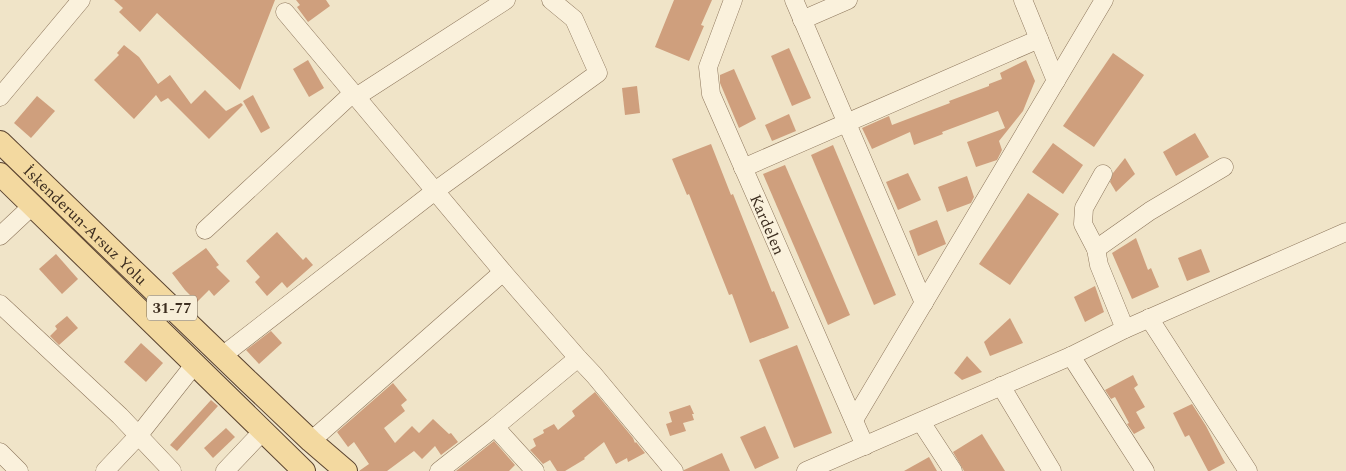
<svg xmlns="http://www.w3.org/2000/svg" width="1346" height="471" font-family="Spectral,serif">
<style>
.building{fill:#cf9f7d}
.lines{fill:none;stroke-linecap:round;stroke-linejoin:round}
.minor-casing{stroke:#8d765c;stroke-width:19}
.major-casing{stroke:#5b4430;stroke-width:24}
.minor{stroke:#faf1dc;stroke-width:18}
.major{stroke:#f3d9a0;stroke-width:22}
.labels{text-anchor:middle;stroke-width:4.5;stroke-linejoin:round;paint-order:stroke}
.shield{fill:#f7eed8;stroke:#756857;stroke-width:1}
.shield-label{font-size:15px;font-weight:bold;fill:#3d2e20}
.street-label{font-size:16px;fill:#3d2e20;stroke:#f7eed8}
</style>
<rect width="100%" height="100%" fill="#f0e4c8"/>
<g class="building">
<polygon points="114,0 275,0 240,90 157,13 140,32 119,12 123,8"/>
<polygon points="296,0 326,0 330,6 308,22 297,7 300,5"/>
<polygon points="674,0 712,0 701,25 704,26 689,61 655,47"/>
<polygon points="124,45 139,57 158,84 170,75 191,104 205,90 226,111 241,103 243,105 209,139 168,98 161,102 156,95 134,119 94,80 119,55 117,53"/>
<polygon points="789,48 811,98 792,106 771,56"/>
<polygon points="1113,53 1144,75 1094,147 1063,126"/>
<polygon points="308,60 324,88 309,97 293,69"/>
<polygon points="1026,60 1035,81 1023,111 999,141 1002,150 997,160 976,167 967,142 1005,128 998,111 942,132 943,134 914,145 910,132 872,149 862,128 889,116 892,125 950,103 949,101 989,86 989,84 1002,79 1000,73"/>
<polygon points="734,69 756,119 739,128 720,83 720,75"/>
<polygon points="637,86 640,113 625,115 622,88"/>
<polygon points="253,95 270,128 261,133 243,101"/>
<polygon points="37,96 55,111 31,138 14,123"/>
<polygon points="789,114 796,131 772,141 765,125"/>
<polygon points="1195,133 1209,157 1176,176 1163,152"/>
<polygon points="1053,143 1083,165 1063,194 1032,172"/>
<polygon points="711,144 731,195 733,194 772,292 774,291 789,328 750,343 732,294 729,295 689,194 687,195 672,159"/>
<polygon points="833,145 896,295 874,305 811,155"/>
<polygon points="1125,158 1135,174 1116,192 1110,182 1113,173"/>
<polygon points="785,165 850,315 828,325 763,174"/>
<polygon points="908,173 921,200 898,210 886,182"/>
<polygon points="967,176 974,197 971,203 947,212 938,187"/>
<polygon points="1028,193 1059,214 1010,285 979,264"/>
<polygon points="937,220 946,244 918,256 909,231"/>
<polygon points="277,232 303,260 306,257 313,265 287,288 282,282 267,296 255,282 260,277 246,261"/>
<polygon points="1136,238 1148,270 1151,268 1159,287 1132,299 1112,253"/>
<polygon points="206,248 219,265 216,267 230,281 214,296 209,290 197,302 185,290 172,273"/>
<polygon points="1201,249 1210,272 1187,281 1178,258"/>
<polygon points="56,254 78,279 62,294 39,269"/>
<polygon points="1095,286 1104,312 1085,322 1074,297"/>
<polygon points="67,316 78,328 59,345 50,336 57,329 55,326"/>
<polygon points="1010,318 1023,343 990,356 984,342"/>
<polygon points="271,331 282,343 259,364 246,350"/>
<polygon points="141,343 163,363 146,382 124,362"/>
<polygon points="797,345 832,433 794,448 759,360"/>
<polygon points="967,356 982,372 962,380 954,373"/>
<polygon points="1133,375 1138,385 1134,388 1145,407 1136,412 1145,428 1134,434 1127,424 1129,423 1115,397 1111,399 1105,390"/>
<polygon points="393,383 407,400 401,405 405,411 384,428 395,443 412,426 419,433 433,419 449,434 451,433 458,442 441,455 435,446 422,459 414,451 387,471 359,471 369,464 354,442 348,447 337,432"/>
<polygon points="595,392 633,438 635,443 636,442 645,453 628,462 627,458 616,464 604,442 584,458 585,459 565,471 557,471 550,460 543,464 530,450 536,446 533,439 544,433 543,430 554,424 558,430 575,416 572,411"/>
<polygon points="211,400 218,406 177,451 170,445"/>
<polygon points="1192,404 1206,426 1225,463 1210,471 1208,471 1189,435 1185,437 1173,413"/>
<polygon points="690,405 694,414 692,414 694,420 683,423 686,431 670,436 666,424 672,422 669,412"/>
<polygon points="765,426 779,458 755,469 740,437"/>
<polygon points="226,428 235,437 213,458 204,448"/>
<polygon points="982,434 1005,471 964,471 953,452"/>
<polygon points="494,441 515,465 509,471 456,471"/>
<polygon points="722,453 730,471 684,471 684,470"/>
<polygon points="929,457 937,471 904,471"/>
</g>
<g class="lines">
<g class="minor-casing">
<g id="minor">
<path id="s1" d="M733,0L708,67L711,94L865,446"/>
<polyline points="794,0 924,303"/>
<polyline points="1023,0 1056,81"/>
<polyline points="285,12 503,272 578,358 594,375 674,471"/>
<polyline points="802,20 848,0"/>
<polyline points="0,97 81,0"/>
<polyline points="356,97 506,0"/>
<polyline points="743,168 1039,39"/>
<polyline points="1103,174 1084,208 1083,224 1096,249 1099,265 1125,329"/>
<polyline points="205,230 353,93"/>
<polyline points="0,236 32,206"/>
<polyline points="1096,249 1150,211 1224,167"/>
<polyline points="0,304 120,416 172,471"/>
<polyline points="1149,318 1248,471"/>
<polyline points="222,356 435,191 598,73 574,19 551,0"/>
<polyline points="1071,356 1145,471"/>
<polyline points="1001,386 1052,471"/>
<polyline points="854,420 1104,0"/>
<polyline points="921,422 953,471"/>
<polyline points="495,427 535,471"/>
<polyline points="311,441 503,272"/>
<polyline points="0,452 19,471"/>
<polyline points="105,471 138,436 194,365"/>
<polyline points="225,471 262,432"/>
<polyline points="439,471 495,427 578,358"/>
<polyline points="806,471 1071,356 1125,329 1346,232"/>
</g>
</g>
<g class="major-casing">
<g id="major">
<path id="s2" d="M0,142L249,382L311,441L346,471"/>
<polyline points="0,174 304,471"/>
</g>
</g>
<use href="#minor" class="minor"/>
<use href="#major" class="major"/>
</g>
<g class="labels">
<rect class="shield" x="147" y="295.5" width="50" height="25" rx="4"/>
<g class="shield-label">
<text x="172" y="313">31-77</text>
</g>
<g class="street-label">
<text dy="6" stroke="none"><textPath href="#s2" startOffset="119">İskenderun-Arsuz Yolu</textPath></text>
<text dy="6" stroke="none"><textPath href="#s1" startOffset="241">Kardelen</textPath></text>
</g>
</g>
</svg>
